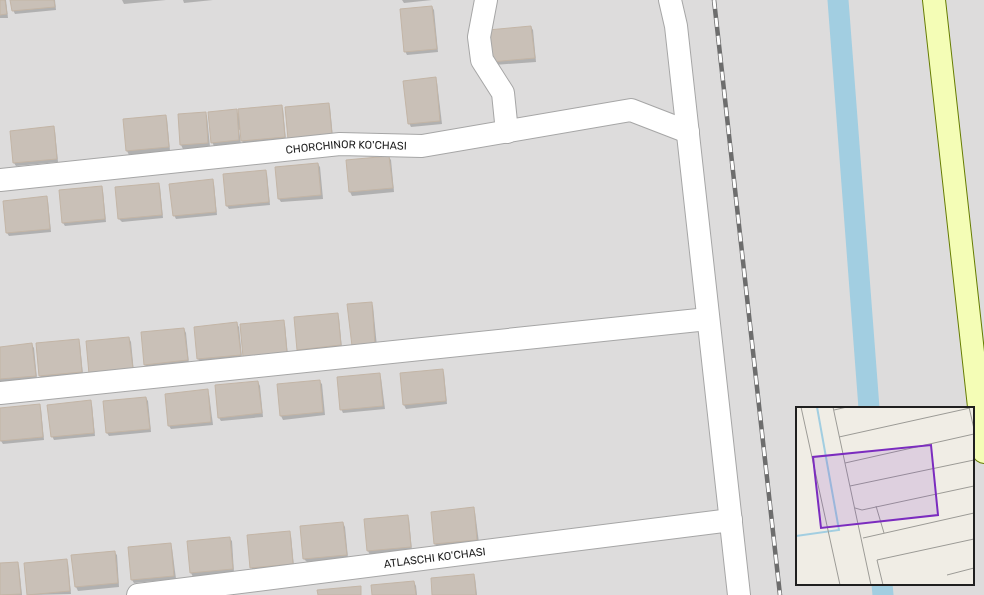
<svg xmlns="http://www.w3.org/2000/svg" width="984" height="595" font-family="Rubik,sans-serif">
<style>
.residential{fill:#dddcdc;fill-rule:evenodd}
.shadow{fill:#0003}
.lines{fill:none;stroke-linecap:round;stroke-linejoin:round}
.canal{stroke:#a2cee1;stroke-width:21}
.building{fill:#c9c0b7;stroke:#c3b5a6}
.minor-casing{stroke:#a6a6a6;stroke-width:24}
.secondary-casing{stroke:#657c00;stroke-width:24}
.minor{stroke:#fff;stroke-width:22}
.secondary{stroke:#f4fdb6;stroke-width:22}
.rail-casing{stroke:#6d6d6d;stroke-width:4.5}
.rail{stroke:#fff;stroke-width:3;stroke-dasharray:9;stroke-linecap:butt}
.labels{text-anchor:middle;stroke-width:3;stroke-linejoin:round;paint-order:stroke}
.street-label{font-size:11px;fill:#1f1f1f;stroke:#fff}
.inset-river{fill:none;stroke:#a2cee1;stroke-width:2}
.inset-road{fill:none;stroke:#9c9b96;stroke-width:1}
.view{fill:#7b2cbf;fill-opacity:0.15;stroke:#7b2cbf;stroke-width:2}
.inset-edge{fill:none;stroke:#1f1f1f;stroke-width:2}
</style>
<rect width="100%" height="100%" fill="#f0ede5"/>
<path class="residential" d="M0,0H984V595H0ZM797,408H973V584H797Z"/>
<g class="shadow">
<polygon points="0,0 6,0 8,18 0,18"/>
<polygon points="11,0 55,0 56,10 15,14 13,10"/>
<polygon points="122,0 166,0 124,4"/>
<polygon points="183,0 213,0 184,3"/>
<polygon points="402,0 432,0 404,3"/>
<polygon points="432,7 434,10 438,52 407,55 405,51"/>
<polygon points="531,27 533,30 536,62 494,65 492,62"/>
<polygon points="435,78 437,82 442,124 411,127 409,123"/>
<polygon points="328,104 330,107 333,138 291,142"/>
<polygon points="281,106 283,109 286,141 244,144 242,141 241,129 239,130 241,144 214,146 212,142 236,110 240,118"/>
<polygon points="205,113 207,116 210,147 183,149 181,145 179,115"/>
<polygon points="165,116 167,119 170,151 129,155 127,151 124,120"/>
<polygon points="53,128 55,131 58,162 16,166 14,163"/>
<polygon points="389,157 391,160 394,192 352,196 350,192 347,161"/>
<polygon points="318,164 320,167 323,199 281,202 279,199 276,168"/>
<polygon points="265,171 267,174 270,205 229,209 227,206"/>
<polygon points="212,180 214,184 217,215 176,219 174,215"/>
<polygon points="158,184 160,187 163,218 122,222 119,219"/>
<polygon points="101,187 103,191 106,222 65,226 63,223"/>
<polygon points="46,198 48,201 51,232 9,236 7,233"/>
<polygon points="371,303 373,306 377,347 349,305"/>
<polygon points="337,314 339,318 342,349 300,353 298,349"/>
<polygon points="283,321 285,325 288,356 246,360"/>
<polygon points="237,324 239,327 242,358 200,362 198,359"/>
<polygon points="184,329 186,333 189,364 147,368 145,365"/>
<polygon points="129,338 131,342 134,373 92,377"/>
<polygon points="78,340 80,344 83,375 42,379 40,376"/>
<polygon points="32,345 34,348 37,379 0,383 0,348"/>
<polygon points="442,370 444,373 447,404 406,409 404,405 401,374"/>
<polygon points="379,374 381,378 385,409 343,413 341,409"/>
<polygon points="319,381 322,384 325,415 283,420 281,416 278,385"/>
<polygon points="258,382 260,386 263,417 221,421 219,418"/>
<polygon points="207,391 209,394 213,425 171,429 169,426"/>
<polygon points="146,398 148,401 151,432 109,436 107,433"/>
<polygon points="90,401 92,405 95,436 54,440 52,436"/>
<polygon points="39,405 41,409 44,440 3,444 1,441 0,433 0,409"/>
<polygon points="473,509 475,512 479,543 437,547 435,544"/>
<polygon points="407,516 409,519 412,551 370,555 368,551 365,520"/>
<polygon points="343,523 345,527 348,558 307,562 304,559"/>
<polygon points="289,532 291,536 294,567 253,571 251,567"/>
<polygon points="229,538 232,541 234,573 193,577 191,573 188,542"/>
<polygon points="170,544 172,548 176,579 134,583 132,580"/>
<polygon points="114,552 117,555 119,587 78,591 76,587 73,556"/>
<polygon points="66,560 68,563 71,594 28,595 25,564"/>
<polygon points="17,563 19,566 22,595 0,595 0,564"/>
<polygon points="473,575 475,578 477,595 433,595"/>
<polygon points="414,582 416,586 417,595 373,595"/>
</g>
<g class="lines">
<g class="canal">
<polyline points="838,0 869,408"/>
<polyline points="882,584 883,595"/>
</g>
</g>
<g class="building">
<polygon points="0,0 5,0 7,14 0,15"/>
<polygon points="10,0 54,0 55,7 12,11"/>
<polygon points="432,6 437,49 404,52 400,9"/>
<polygon points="531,26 535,58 491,62 488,30"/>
<polygon points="436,77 440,121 408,124 403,81"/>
<polygon points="329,103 332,135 288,139 285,107"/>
<polygon points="282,105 285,137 241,141 238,109"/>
<polygon points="237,109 239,140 211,143 208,112"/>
<polygon points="206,112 208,143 180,145 178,114"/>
<polygon points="166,115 169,147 126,151 123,119"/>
<polygon points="54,126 57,159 13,163 10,131"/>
<polygon points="389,156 393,188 349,192 346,160"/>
<polygon points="318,163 321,195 278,199 275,167"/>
<polygon points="266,170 269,202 226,206 223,174"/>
<polygon points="213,179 216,212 173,216 169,184"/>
<polygon points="159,183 162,215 118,219 115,187"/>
<polygon points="102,186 105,219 62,223 59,190"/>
<polygon points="47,196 50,229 6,233 3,201"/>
<polygon points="372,302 375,344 352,346 347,304"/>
<polygon points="338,313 341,345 297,350 294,317"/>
<polygon points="284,320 287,353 243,357 240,324"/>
<polygon points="237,322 241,355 197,359 194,327"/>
<polygon points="184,328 188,360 144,365 141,332"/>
<polygon points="129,337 133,369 89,374 86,341"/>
<polygon points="79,339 82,372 39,376 36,343"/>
<polygon points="32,343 36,376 0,379 0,347"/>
<polygon points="443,369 446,401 403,405 400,373"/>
<polygon points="380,373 383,406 340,410 337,377"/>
<polygon points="320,380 323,412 280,416 277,384"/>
<polygon points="258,381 262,413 218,418 215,385"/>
<polygon points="208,389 211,422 168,426 165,394"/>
<polygon points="146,397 150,429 106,433 103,401"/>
<polygon points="91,400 94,433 51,437 47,405"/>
<polygon points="40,404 43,437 0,441 0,408"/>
<polygon points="474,507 477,540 434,544 431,512"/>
<polygon points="408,515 411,547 367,551 364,519"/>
<polygon points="343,522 347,555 303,559 300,526"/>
<polygon points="290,531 293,564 250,568 247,535"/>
<polygon points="230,537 233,569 190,573 187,541"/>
<polygon points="171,543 174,576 131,580 128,547"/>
<polygon points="115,551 118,583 75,587 71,555"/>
<polygon points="67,559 70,591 27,595 24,563"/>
<polygon points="18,562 21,594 0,595 0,563"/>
<polygon points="474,574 476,595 432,595 431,578"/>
<polygon points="414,581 416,595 372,595 371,585"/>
<polygon points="361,586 361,595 318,595 317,590"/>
</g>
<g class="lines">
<g class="minor-casing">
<g id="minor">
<polyline points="486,0 479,37 482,60 503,93 507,132"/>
<polyline points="670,0 676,26 739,595"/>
<path id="s1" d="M0,180L340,144L422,146L631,110L688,132"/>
<polyline points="0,393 708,319"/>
<path id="s2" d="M138,595L731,520"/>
</g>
</g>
<g class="secondary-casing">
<polyline id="secondary" points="934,0 984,452"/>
</g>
<use href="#minor" class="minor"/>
<use href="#secondary" class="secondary"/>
<g class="rail-casing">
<polyline id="rail" points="714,0 780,595"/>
</g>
<use href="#rail" class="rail"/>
</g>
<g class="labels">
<g class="street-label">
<text dy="4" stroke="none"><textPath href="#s1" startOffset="348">CHORCHINOR KO'CHASI</textPath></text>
<text dy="4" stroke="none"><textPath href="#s2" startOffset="299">ATLASCHI KO'CHASI</textPath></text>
</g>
</g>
<g transform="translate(796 407)">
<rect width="178" height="178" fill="#f0ede5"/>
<path class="inset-river" d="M0,129L43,123L21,0"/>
<path class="inset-road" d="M5,0L44,178M37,0L75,178M173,0L178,22M38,3L51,0M43,30L174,1M49,56L178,27M54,79L178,53M80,99L88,126M59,101L66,103L178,79M67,131L178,106M151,168L178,161M87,178L81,153L178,132"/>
<path class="view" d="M135,38L142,108L25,121L17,50Z"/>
<rect width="178" height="178" class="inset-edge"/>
</g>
</svg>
